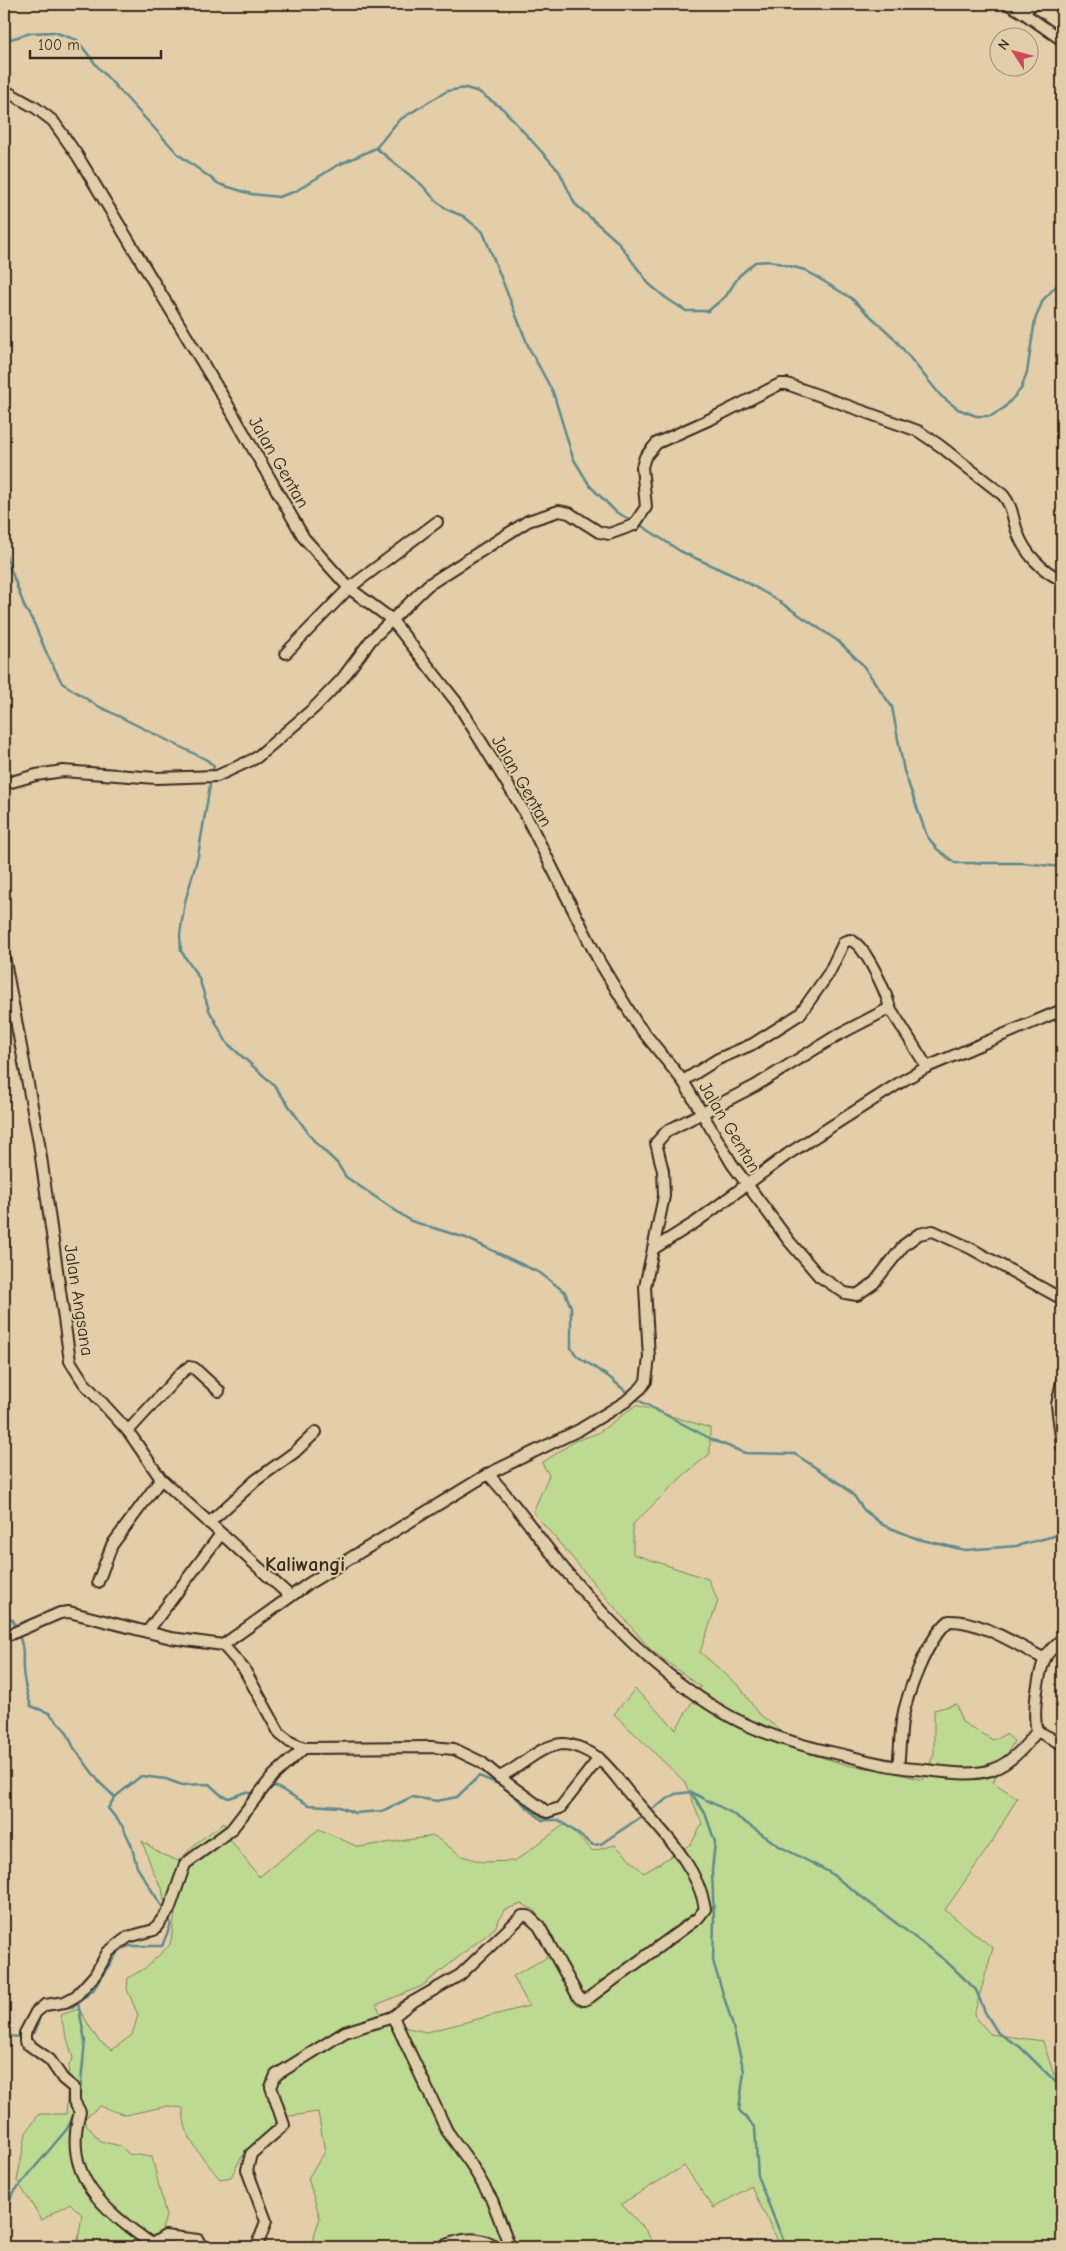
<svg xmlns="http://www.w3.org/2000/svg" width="1066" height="2251" font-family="'Comic Neue',sans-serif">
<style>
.green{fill:#beda92;stroke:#7c8258;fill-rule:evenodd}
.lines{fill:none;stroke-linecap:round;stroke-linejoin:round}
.stream{stroke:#60898b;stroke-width:2.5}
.minor-casing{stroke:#3b2a1e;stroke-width:14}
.minor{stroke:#e0ceab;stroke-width:10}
.labels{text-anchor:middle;stroke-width:4;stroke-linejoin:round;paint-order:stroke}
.street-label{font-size:18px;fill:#3b2a1e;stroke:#e0ceab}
.quarter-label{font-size:20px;font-weight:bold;fill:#3b2a1e;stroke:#e0ceab}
</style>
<rect width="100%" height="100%" fill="#e3cea9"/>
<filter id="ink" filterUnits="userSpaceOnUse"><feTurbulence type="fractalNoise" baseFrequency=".02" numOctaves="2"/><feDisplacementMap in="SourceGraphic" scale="10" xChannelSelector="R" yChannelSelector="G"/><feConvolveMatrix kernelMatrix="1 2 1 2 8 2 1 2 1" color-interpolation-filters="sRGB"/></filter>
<g filter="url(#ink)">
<path class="green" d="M636,1405L710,1428V1454L686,1473L633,1524V1554L708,1579L718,1601L700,1652L740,1687L757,1712L810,1754L851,1766L883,1770L923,1780L934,1754V1710L957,1704L962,1722L993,1740L1006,1734L1014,1741L993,1782L1017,1798L992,1842L945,1910L993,1948L974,2015L990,2034L1043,2041L1054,2075L1062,2078V2247H781L751,2186L714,2208L684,2166L621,2204L644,2228L656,2247H310L320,2218L308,2178L325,2152L318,2112L290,2116L241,2158L231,2177L220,2179C202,2157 183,2138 183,2108L168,2106L125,2115L100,2106L83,2120L100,2141L120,2146L129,2154L152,2157L166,2216L157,2247H77L82,2215L70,2203L42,2220L17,2181L26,2133L39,2114H66L69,2065L73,2058L60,2015L79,2009L98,2040L112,2050L132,2035L138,2015L127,1989L128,1978L144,1969L170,1945L175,1915L164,1901L162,1888L154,1874L142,1841L163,1855L179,1861L196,1843L224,1823L231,1841L259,1877L319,1829L358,1847L434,1836L462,1856L482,1862L515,1861L565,1824L593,1851L615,1845L644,1873L691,1844L702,1824L685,1782L614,1714L635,1689L676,1729L701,1687L651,1650L533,1512L549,1475L542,1463L575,1441L598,1433ZM521,1904L533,1909L551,1933L546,1958L513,1976L529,2006L427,2032L387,2024L376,2005L422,1986L495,1928L504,1910Z"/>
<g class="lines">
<g class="stream">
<polyline points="4,41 31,33 54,32 77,40 97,66 179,155 219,184 251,194 279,197 296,191 336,166 376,148 399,120 447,91 466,88 479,92 503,109 559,171 575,204 618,242 649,284 666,298 686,311 708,311 726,296 739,276 755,262 770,261 805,270 851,298 893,337 941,396 958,409 976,416 991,416 1004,408 1021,389 1027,372 1035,320 1043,300 1058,284 1062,282"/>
<polyline points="376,148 422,185 436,201 448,210 463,216 483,232 529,348 553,392 573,458 590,486 616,512 634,522"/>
<polyline points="639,524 680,551 741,579 774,598 838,641 862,664 892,707 904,771 927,836 937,849 955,863 1023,863 1062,867"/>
<polyline points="4,551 25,608 33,621 47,654 62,683 96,705 207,760 214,766 212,774"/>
<polyline points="211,779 198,856 185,902 180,934 181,951 199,978 209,1010 227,1043 274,1085 314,1141 337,1163 346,1177 411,1221 466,1238 540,1273 565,1292 571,1307 571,1348 577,1356 609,1377 630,1395"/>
<polyline points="634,1398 713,1440 745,1453 795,1454 842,1485 854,1496 864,1510 883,1525 918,1539 965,1550 1016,1546 1062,1534"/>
<polyline points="4,1615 13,1620 17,1630"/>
<path d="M19,1635C25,1652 22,1654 23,1670C24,1683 27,1694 31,1706L49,1713L66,1731L74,1748L100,1783L115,1797L108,1808L123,1827L131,1844L137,1867L165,1911"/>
<polyline points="269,1788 275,1786 309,1805 340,1807 355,1813 382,1811 412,1797 437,1801 457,1797 479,1776 501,1785 542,1820 559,1820 593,1845 601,1844 645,1814"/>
<polyline points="692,1794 705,1813 715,1842 712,1871 714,1921 713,1961 732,2023 744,2071 739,2110 755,2128 758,2178 786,2247"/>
<polyline points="115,1797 141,1776 166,1779 182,1785 209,1784 221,1795 229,1798 246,1792 255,1795"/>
<polyline points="649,1811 675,1794 691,1792 730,1812 779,1846 829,1872 946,1961 976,1990 985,2012 998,2033 1019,2046 1062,2088"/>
<polyline points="78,2003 85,2041 79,2103"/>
<polyline points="66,2007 73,2007 93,1990 119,1950 129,1946 162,1946 171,1924 168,1916"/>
<polyline points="28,2036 35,2032 41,2013"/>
<polyline points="4,2040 8,2036 21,2037"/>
<polyline points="4,2209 14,2192 67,2129 76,2110"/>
</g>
<g class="minor-casing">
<g id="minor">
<polyline points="1008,4 1022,12 1034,4"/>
<polyline points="1022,12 1062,40"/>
<polyline points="4,90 36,108 53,121 77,155 225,400 304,538 349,588 391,619 458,704 522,808 599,961 637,1024 683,1081 732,1164 789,1241 819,1276 845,1293 857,1295 874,1283 904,1245 919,1234 933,1231 970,1248 1062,1299"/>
<polyline points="286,653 349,588 437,522"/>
<path d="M4,784L36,775L63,771L156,778L217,776L256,758L314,708L342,679L371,640L428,585L528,521L559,511L569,513L599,532L609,534L634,525L646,507L642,467L645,457L657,443L715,417L780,384H787L918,431L939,445L1003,495C1013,507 1012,517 1017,531C1024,553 1042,571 1062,580"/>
<polyline points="4,956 39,1143 70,1361 84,1383 128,1431 161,1479 290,1596"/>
<polyline points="890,1008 927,1067"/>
<path d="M653,1249L664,1196L663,1171L656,1143L667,1131L755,1086L836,1036L890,1008C886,992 865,944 850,940L844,942L829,973L800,1014L753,1044L718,1059L683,1081"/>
<polyline points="1062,1381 1057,1405 1062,1446"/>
<polyline points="128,1431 182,1372 189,1367 194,1368 219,1391"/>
<polyline points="488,1474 579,1430 625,1402 641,1388 646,1381 649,1358 645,1287 653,1249 696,1222 788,1154 904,1080 927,1067 1062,1010"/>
<polyline points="209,1523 256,1480 295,1452 316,1432"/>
<polyline points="98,1582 112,1545 161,1479"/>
<polyline points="147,1632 221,1534"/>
<path d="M4,1634H11L60,1613L69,1612L171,1638L223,1645L308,1584L488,1474C518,1506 542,1544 571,1577C617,1631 670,1684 733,1718C767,1736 806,1747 844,1755C867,1761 890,1767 914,1769C972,1774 998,1785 1037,1731L1062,1744"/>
<path d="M223,1645L244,1669L280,1734L290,1742L304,1748L431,1747L454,1749L481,1762L499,1777C521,1768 539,1745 563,1744C574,1744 589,1751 598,1758C609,1766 619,1781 628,1792C657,1827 698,1863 705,1909L698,1918L590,1997L584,2000L579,1998L539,1926L528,1916H522L460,1975L409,2004L393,2017L447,2131L471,2164L492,2200L510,2247"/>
<path d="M1037,1731C1032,1712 1038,1679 1044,1660C1047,1652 1056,1645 1062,1639"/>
<path d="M898,1767C900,1752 900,1736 902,1721C907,1693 927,1639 949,1621C981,1620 1016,1645 1045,1659"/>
<polyline points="499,1777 547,1812 560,1808 599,1758"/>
<path d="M202,2247L198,2240L165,2236L152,2244C105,2211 61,2176 80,2112L74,2101V2088L63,2079L50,2060L25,2042V2033L36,2012L45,2005L65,2002L76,1996L95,1975L108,1952L128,1937L154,1930L169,1910L185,1864L231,1830L273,1776L304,1748"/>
<polyline points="257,2247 266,2221 247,2170 251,2154 284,2125 271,2087 276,2075 345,2032 393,2017"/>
<path d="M440,2247C459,2240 477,2234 495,2247"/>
</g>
</g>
<use href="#minor" class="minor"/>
</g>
</g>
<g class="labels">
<g class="street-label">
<text transform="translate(279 462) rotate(60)" y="6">Jalan Gentan</text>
<text transform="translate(522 781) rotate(60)" y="6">Jalan Gentan</text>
<text transform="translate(730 1127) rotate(59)" y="6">Jalan Gentan</text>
<text transform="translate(79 1300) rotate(81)" y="6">Jalan Angsana</text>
</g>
<g class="quarter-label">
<text x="305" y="1571">Kaliwangi</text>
</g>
</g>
<rect width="1066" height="2251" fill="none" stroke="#e0ceab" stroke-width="20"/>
<rect x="10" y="10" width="1046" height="2231" fill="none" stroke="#3b2a1e" stroke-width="2" filter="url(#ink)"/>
<g transform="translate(1014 52) rotate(306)"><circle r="24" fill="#e0ceab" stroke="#9e8c73"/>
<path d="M0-4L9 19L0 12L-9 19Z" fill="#d1495b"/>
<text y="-8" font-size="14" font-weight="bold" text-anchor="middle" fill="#3b2a1e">N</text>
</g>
<path d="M30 50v8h131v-8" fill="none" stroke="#3b2a1e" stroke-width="2.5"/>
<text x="38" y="50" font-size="15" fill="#3b2a1e" stroke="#e0ceab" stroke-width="4" paint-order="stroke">100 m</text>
</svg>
